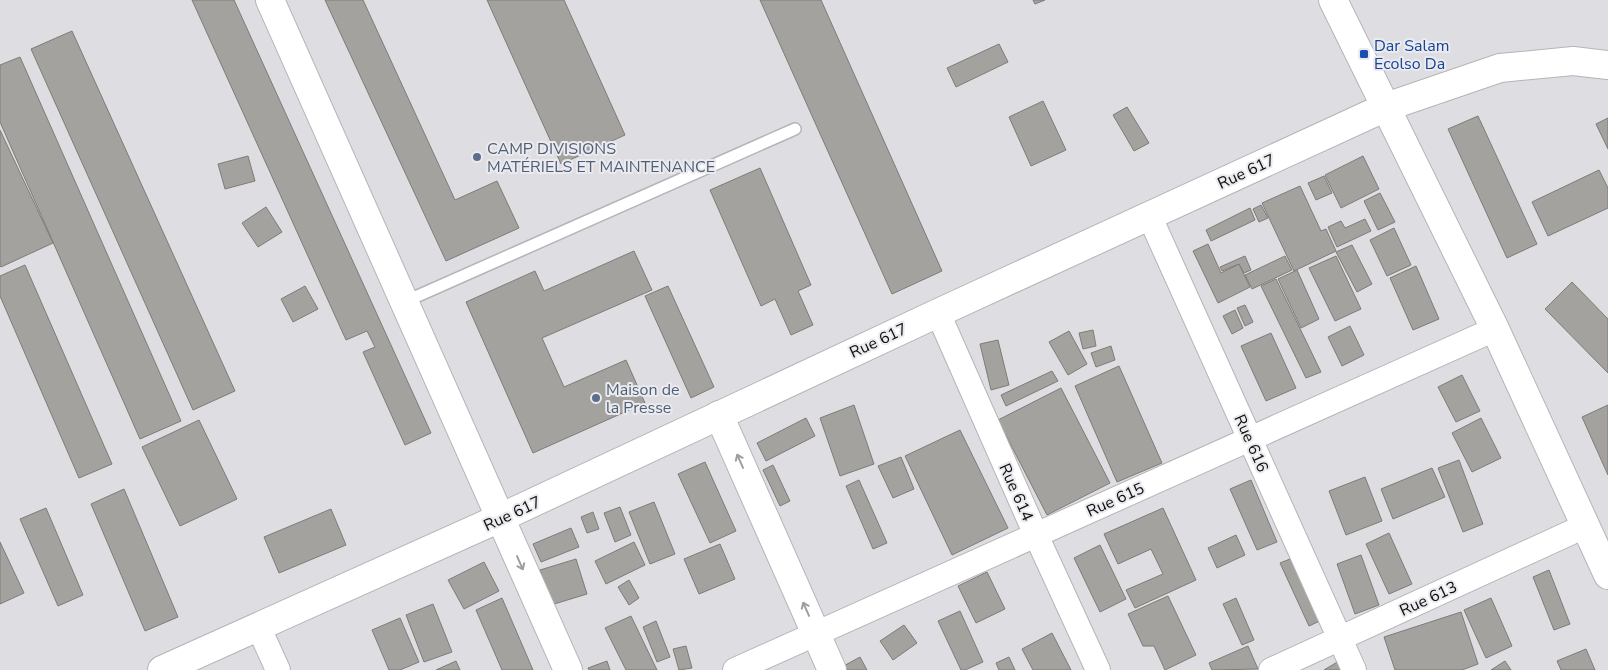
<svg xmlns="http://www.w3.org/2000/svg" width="1608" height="670" font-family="'Nunito Sans',sans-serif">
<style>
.building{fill:#a4a29f;stroke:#7e7b78}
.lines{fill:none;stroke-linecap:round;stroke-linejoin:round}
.lane-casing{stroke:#b5b4b8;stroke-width:14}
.street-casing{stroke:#b5b4b8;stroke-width:26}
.secondary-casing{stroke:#b5b4b8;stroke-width:30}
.highway-casing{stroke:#b5b4b8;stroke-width:30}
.lane{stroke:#fff;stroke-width:11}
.street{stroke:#fff;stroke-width:24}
.secondary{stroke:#fff;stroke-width:28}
.highway{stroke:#fff;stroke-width:28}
.oneway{stroke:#9f9f9f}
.transit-dot{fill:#1a4fb4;stroke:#ebebef;stroke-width:2}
.service-dot{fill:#5c6f8a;stroke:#ebebef;stroke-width:2}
.labels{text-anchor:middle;stroke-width:4;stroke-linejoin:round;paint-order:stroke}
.transit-label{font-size:16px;fill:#164399;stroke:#ebebef;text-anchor:start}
.service-label{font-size:16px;fill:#4e5e75;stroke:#ebebef;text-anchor:start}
.street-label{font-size:16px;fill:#0f0f10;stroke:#ebebef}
</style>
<rect width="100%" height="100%" fill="#dedde1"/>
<g class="building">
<polygon points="192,0 234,0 431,433 405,445 363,352 375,347 367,331 346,340"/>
<polygon points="325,0 363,0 455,200 497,181 519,228 446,261"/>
<polygon points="487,0 564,0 625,135 561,164"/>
<polygon points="760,0 821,0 942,271 892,294"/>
<polygon points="1033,0 1045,0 1035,4"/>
<polygon points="72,31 235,391 193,410 31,49"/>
<polygon points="999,44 1008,62 956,87 947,68"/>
<polygon points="20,57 181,421 140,439 0,122 0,65"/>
<polygon points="1043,101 1066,150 1031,166 1009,117"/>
<polygon points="1127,107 1149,143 1134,151 1113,115"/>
<polygon points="1478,116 1537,244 1507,258 1448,129"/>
<polygon points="1608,118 1608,149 1596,124"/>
<polygon points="0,130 53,243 1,267 0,266"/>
<polygon points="248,156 255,181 225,189 218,164"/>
<polygon points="1363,156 1379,189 1341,208 1325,175"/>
<polygon points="760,168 811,285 798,291 813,325 791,335 775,299 761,306 710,190"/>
<polygon points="1599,170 1608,188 1608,208 1548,236 1532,202"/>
<polygon points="1324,176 1332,193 1316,200 1308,183"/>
<polygon points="1300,186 1321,231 1326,229 1336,251 1294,271 1262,203"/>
<polygon points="1380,193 1395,222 1378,230 1364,201"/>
<polygon points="1261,205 1268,218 1259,222 1253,209"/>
<polygon points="266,207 282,232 258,247 242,223"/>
<polygon points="1250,208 1255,220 1211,241 1206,230"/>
<polygon points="1365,219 1371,231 1337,247 1328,227 1341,221 1345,228"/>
<polygon points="1394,228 1411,265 1387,276 1370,240"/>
<polygon points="1208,244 1221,273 1239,264 1250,287 1218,303 1193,251"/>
<polygon points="1352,245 1372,284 1357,292 1336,252"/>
<polygon points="634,251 652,290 542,338 564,387 626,360 645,403 533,453 466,302 535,271 544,291"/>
<polygon points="1245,256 1251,270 1244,273 1239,264 1222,271 1220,267"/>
<polygon points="1285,256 1292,270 1252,289 1245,275"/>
<polygon points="1336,256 1361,309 1335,321 1309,268"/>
<polygon points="25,265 112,464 79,478 0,296 0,276"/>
<polygon points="1416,266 1439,319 1413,330 1390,278"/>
<polygon points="1297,270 1319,319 1301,328 1278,279"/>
<polygon points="1276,279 1321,372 1306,378 1261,286"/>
<polygon points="1572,282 1608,319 1608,373 1545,309"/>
<polygon points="305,286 318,309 293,322 281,299"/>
<polygon points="668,286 714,387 691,398 645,296"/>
<polygon points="1245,305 1253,322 1245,326 1237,308"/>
<polygon points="1235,310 1243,328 1232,334 1223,316"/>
<polygon points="1350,326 1364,355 1342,366 1328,337"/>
<polygon points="1093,330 1096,346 1083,349 1079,333"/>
<polygon points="1069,331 1087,364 1068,375 1049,342"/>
<polygon points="1271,333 1296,388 1266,401 1241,346"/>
<polygon points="998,340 1009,385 991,390 980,344"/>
<polygon points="1111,346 1115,360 1096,367 1091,353"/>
<polygon points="1119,366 1162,463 1117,482 1075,386"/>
<polygon points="1052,371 1058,381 1006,406 1001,395"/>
<polygon points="1462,375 1480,411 1456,422 1438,387"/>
<polygon points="1061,388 1110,483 1047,515 998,420"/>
<polygon points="854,405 874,464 840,476 820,418"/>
<polygon points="1608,405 1608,475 1582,417"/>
<polygon points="806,418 815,436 766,461 757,443"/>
<polygon points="1481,418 1501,458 1472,472 1452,433"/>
<polygon points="199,420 237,499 180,526 142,447"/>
<polygon points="960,430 1008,528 952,555 905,456"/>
<polygon points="901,457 914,489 893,498 878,466"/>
<polygon points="1459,460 1483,524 1463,532 1438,468"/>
<polygon points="705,462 736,531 710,543 678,474"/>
<polygon points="773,465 790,501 780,506 763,470"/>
<polygon points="1432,468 1445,497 1393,519 1381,489"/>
<polygon points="1365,477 1382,521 1346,535 1329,491"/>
<polygon points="859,480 887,543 873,549 846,486"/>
<polygon points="1251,480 1277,542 1257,550 1230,489"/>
<polygon points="124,489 178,617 145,631 91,504"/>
<polygon points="654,502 675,554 650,564 629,512"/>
<polygon points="620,507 631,535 615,542 604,513"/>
<polygon points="46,508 83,595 58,606 20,519"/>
<polygon points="1163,508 1196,580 1135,608 1126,590 1163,574 1151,549 1118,564 1104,534"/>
<polygon points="331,509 346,545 279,573 264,537"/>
<polygon points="593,512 599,529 587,533 581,517"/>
<polygon points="571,528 579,547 541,562 533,544"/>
<polygon points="1389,533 1412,584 1389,594 1366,544"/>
<polygon points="1236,535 1245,555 1217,568 1208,548"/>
<polygon points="0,542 24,593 0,604"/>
<polygon points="634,542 645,565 606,584 595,561"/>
<polygon points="720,544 735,579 699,594 684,559"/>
<polygon points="1100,545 1126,599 1100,612 1074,558"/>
<polygon points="1361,555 1379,605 1355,614 1337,564"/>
<polygon points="1295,557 1324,619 1309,626 1280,563"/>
<polygon points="576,559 587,594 551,605 540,570"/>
<polygon points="484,562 499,591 464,609 448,580"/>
<polygon points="1549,570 1570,624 1554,630 1533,577"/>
<polygon points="987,572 1005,609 976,623 958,586"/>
<polygon points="629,580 639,598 629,605 618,587"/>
<polygon points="1168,596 1196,655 1165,670 1154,646 1143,646 1128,614"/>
<polygon points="502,598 533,670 502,670 476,610"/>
<polygon points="1236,598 1254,640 1242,645 1223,604"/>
<polygon points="1491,598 1512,646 1486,658 1464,610"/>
<polygon points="433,604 452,652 424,662 406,615"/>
<polygon points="960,611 983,662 965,670 961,670 938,621"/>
<polygon points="1461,612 1478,664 1462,670 1395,670 1384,637"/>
<polygon points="631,616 657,670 626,670 605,628"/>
<polygon points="400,618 419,662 400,670 389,670 372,630"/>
<polygon points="656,621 670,657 657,662 643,627"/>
<polygon points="904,625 917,643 893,660 880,641"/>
<polygon points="1052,633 1071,670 1033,670 1022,649"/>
<polygon points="686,646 692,668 679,670 673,649"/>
<polygon points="1248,646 1258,669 1212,670 1209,663"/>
<polygon points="1586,649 1595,670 1561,670 1557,661"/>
<polygon points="860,657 867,670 841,670 840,668"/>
<polygon points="1009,657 1015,670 999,670 996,663"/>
<polygon points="456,661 460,670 436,670"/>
<polygon points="607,661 610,670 589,670 588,668"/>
<polygon points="1339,661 1344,670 1324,670"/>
<polygon points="1505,661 1511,670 1491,670"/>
</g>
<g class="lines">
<g class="lane-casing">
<polyline id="lane" points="404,302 795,129"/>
</g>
<g class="street-casing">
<g id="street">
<polyline points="1149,215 1354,670"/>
<polyline points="938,313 1036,535 1098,670"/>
<polyline points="258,626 278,670"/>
<polyline points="735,670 1495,329"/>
<polyline points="1271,670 1585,526"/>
</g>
</g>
<g class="secondary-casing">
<g id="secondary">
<polyline points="270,0 568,670"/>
<polyline points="1333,0 1495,329 1608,575"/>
<polyline points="719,415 832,670"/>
</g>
</g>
<g class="highway-casing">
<polyline id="highway" points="162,670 500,518 938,313 1386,107 1500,68 1573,61 1608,65"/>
</g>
<use href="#lane" class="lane"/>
<use href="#street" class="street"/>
<use href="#secondary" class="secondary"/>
<use href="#highway" class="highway"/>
</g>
<defs><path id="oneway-shaft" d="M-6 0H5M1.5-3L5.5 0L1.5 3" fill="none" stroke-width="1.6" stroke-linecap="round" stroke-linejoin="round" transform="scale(1.25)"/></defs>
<g class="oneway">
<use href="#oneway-shaft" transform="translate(740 461) rotate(-114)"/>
<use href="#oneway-shaft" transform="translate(520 563) rotate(66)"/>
<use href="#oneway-shaft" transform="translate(806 609) rotate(-114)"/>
</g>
<rect class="transit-dot" x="1359" y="49" width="10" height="10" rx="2.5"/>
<g class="service-dot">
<circle cx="477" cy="157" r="5"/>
<circle cx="596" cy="398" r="5"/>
</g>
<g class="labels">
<g class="transit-label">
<text x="1374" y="51">Dar Salam<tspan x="1374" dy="18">Ecolso Da</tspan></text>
</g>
<g class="service-label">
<text x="487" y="154">CAMP DIVISIONS<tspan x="487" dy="18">MATÉRIELS ET MAINTENANCE</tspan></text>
<text x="606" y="395">Maison de<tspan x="606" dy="18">la Presse</tspan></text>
</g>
<g class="street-label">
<text transform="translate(1246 171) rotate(-25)" y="6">Rue 617</text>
<text transform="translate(878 340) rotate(-25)" y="6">Rue 617</text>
<text transform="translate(1252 443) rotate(66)" y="6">Rue 616</text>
<text transform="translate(1017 492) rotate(66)" y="6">Rue 614</text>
<text transform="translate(1115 499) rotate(-24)" y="6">Rue 615</text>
<text transform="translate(512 513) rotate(-25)" y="6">Rue 617</text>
<text transform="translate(1428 598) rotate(-25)" y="6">Rue 613</text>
</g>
</g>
</svg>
